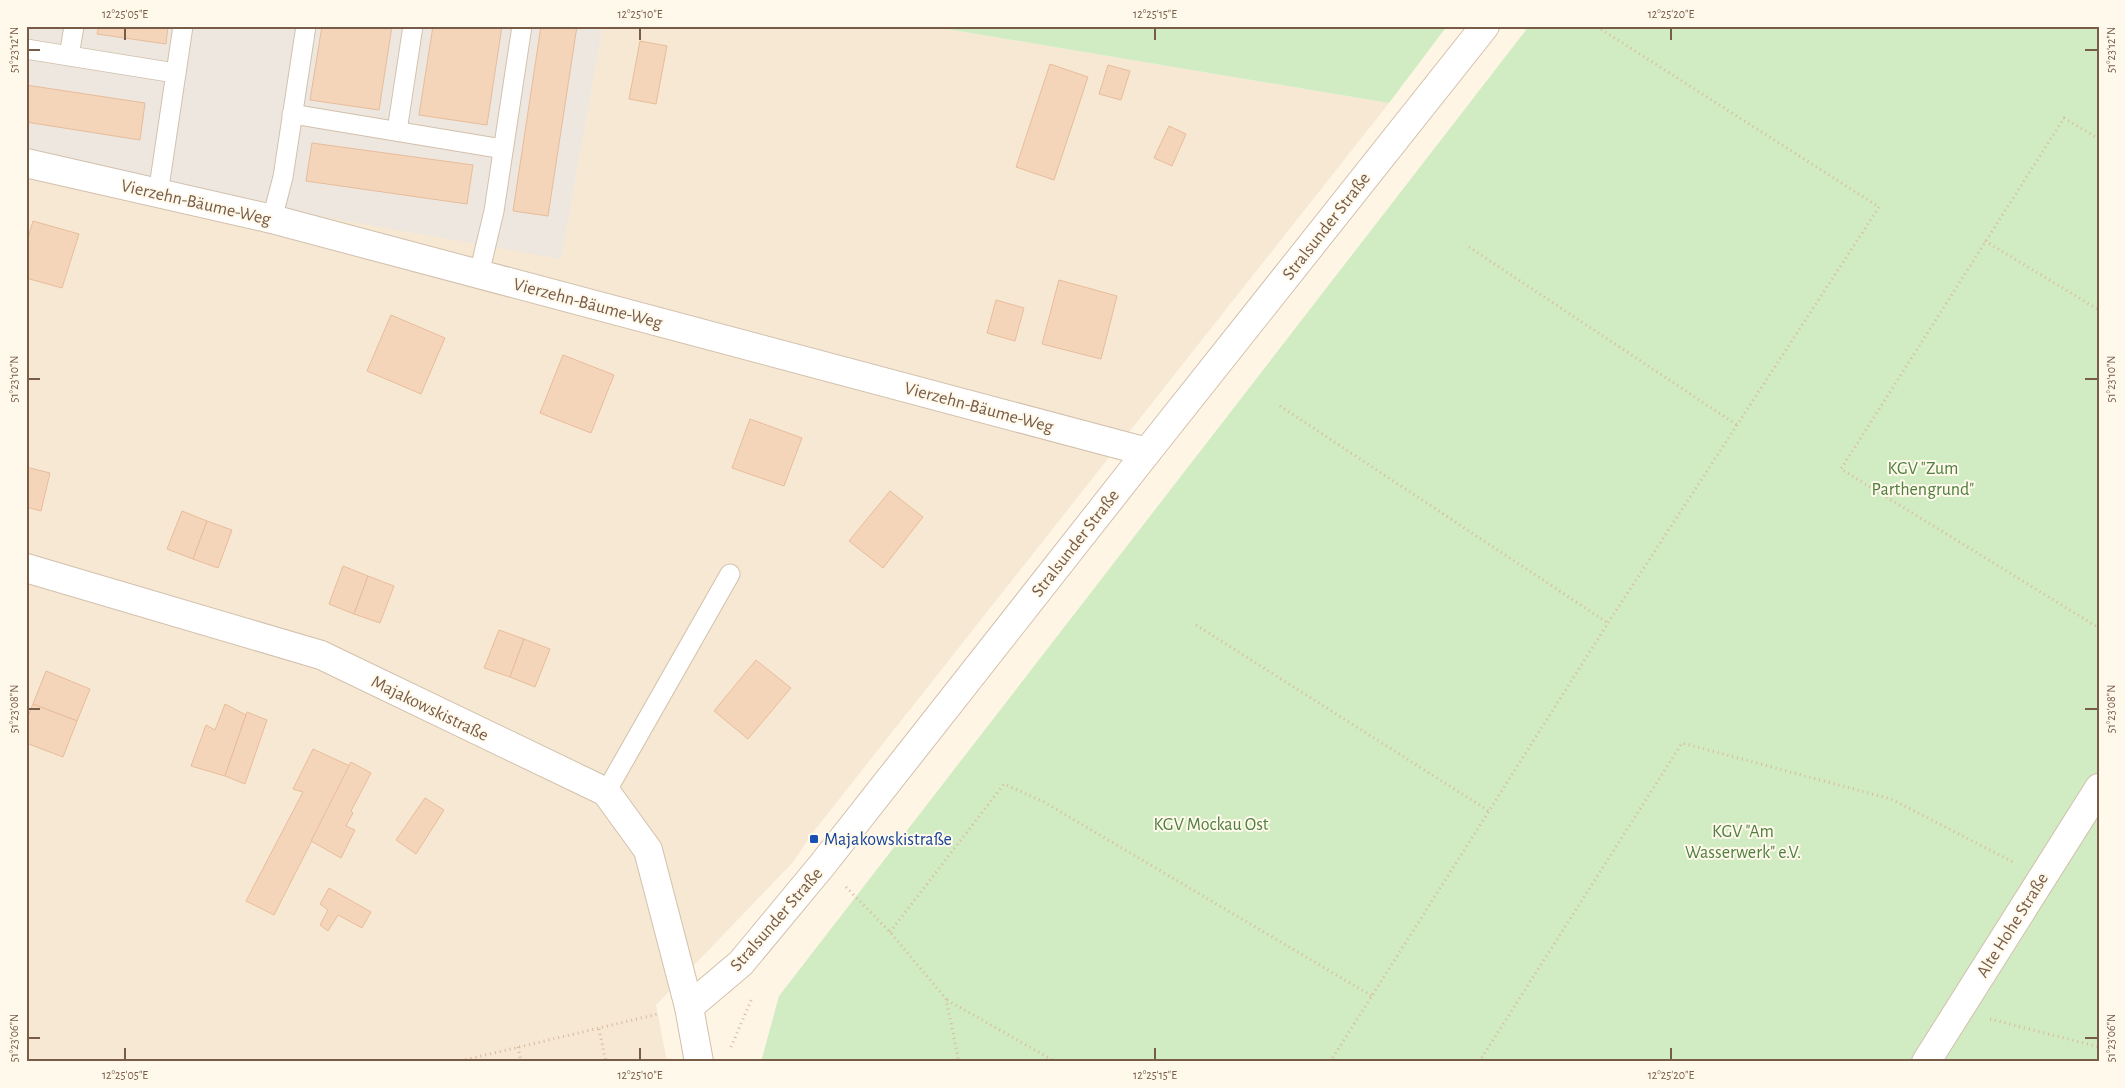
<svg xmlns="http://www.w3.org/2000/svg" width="2125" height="1088" font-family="'Alegreya Sans',sans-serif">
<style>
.residential{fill:#f6e8d3}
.industrial{fill:#ede7df}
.green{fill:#d1ecc2}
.building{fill:#f5d5ba;stroke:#e8bc9a}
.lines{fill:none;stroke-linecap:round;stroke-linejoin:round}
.service-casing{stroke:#d2c0ac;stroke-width:21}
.minor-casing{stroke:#d2c0ac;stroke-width:30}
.tertiary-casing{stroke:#d2c0ac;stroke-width:30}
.path{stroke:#dab89d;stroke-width:3;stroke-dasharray:1 4;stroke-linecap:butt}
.service{stroke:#fff;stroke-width:19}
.minor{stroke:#fff;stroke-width:28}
.tertiary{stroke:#fff;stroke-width:28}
.ticks{fill:none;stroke:#785c48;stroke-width:2}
.transit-dot{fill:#1a4fb4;stroke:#fff9ec;stroke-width:2}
.labels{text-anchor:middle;stroke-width:4;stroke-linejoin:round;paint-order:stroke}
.street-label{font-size:18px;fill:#785c48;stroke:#fff9ec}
.park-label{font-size:18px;fill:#4e7f3f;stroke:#fff9ec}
.transit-label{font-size:18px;fill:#164399;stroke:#fff9ec;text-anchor:start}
.neatline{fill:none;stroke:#785c48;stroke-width:2}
.ticks-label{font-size:12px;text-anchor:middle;fill:#785c48}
</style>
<rect width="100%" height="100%" fill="#fef5e5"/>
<polygon class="residential" points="603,26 929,26 1389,103 810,836 794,861 656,1005 667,1062 26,1062 26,155 561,258"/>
<polygon class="industrial" points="26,26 603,26 561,259 280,209 26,155"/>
<g class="green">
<polygon points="929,26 1447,26 1389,103"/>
<polygon points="1529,26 2099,26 2099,1062 761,1062 779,996"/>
</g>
<g class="building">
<polygon points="99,26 168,26 166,44 97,34"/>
<polygon points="322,26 392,26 379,110 310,100"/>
<polygon points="433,26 502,26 487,125 419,115"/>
<polygon points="541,26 577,26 548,216 513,211"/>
<polygon points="640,41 667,46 656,104 629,99"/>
<polygon points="1050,64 1088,77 1054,180 1016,167"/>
<polygon points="1108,65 1130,71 1121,100 1099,94"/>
<polygon points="26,85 145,103 140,140 26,122"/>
<polygon points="1169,126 1186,134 1172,166 1154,158"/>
<polygon points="312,143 473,165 467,204 306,181"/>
<polygon points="33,221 79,234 62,288 26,278 26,245"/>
<polygon points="1059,280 1117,296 1101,359 1042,344"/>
<polygon points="996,300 1024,308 1015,341 987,333"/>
<polygon points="391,315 445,338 421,394 367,371"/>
<polygon points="563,355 614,375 591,433 540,413"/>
<polygon points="750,419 802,438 784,486 732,468"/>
<polygon points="26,467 50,473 41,511 26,507"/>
<polygon points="890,491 923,517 883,568 849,541"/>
<polygon points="182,511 207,521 193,559 167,549"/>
<polygon points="207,521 232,530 218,568 193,559"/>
<polygon points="343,566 368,576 354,614 329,604"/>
<polygon points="368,576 394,586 380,623 354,614"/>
<polygon points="499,630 524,639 510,677 484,668"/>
<polygon points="524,639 550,649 535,687 510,677"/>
<polygon points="756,660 791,688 748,739 714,711"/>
<polygon points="46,671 90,689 77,721 33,704"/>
<polygon points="33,704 77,721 63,757 26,743 26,721"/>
<polygon points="225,704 246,715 225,776 191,766 206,725 215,730"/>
<polygon points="247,712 267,720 245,784 225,776"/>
<polygon points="313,749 350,766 274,915 246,901 303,792 293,789"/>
<polygon points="351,762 371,773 351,811 353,813 346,826 355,830 341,858 311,841"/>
<polygon points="425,798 444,810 416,854 396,840"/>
<polygon points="329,888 371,912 362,928 338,915 328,931 320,925 328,910 320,904"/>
</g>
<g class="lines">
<g class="service-casing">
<g id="service">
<polyline points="26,49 175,73"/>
<polyline points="69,56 74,26"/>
<polyline points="292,114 503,149"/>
<polyline points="397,131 413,26"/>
<polyline points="158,194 183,26"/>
<polyline points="272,219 283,177 306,26"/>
<polyline points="479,274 494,211 522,26"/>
<polyline points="606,792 730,574"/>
</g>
</g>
<g class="minor-casing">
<g id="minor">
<polyline points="26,163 272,219 1147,452"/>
<polyline points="26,568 321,655 606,792 648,850 689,1007"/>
<polyline points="1926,1062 2099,788"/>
</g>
</g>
<g class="tertiary-casing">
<polyline id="tertiary" points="699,1062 689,1007 741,963 823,864 1147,452 1485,26"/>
</g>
<g class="path">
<polyline points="2099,139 2064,118 1841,469 2099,628"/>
<polyline points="1985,241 2099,310"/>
<polyline points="1469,247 1737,425"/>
<polyline points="1280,406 1608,623"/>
<polyline points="1196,625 1489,811"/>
<polyline points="846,887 890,932 946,999 959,1062"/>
<polyline points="890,932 1004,784 1044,802 1372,996"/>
<polyline points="947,1000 1056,1062"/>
<polyline points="1990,1019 2099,1047"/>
<polyline points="599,1029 606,1062"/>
<polyline points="518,1047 521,1062"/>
<polyline points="731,1047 752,998"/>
<polyline points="456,1062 658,1014"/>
<polyline points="1330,1062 1608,623 1879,207 1596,26"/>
<polyline points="1479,1062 1682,743 1891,799 2015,863"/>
</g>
<use href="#service" class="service"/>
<use href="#minor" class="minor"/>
<use href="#tertiary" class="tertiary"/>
</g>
<path class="ticks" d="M125,28V40M640,28V40M1155,28V40M1671,28V40M28,50H40M2085,50H2098M28,379H40M2085,379H2098M28,709H40M2085,709H2098M28,1038H40M2085,1038H2098M125,1048V1060M640,1048V1060M1155,1048V1060M1671,1048V1060"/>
<rect class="transit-dot" x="809" y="834" width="10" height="10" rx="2.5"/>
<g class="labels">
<g class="street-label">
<text transform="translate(196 202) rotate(13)" y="6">Vierzehn-Bäume-Weg</text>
<text transform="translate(1326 226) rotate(-52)" y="6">Stralsunder Straße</text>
<text transform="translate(588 303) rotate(15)" y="6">Vierzehn-Bäume-Weg</text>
<text transform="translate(979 407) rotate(15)" y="6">Vierzehn-Bäume-Weg</text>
<text transform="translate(1075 543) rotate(-52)" y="6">Stralsunder Straße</text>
<text transform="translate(430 708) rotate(26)" y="6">Majakowskistraße</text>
<text transform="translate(776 919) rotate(-49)" y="6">Stralsunder Straße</text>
<text transform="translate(2012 925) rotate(-58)" y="6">Alte Hohe Straße</text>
</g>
<g class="park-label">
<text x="1923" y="474">KGV "Zum<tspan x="1923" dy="21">Parthengrund"</tspan></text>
<text x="1211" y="830">KGV Mockau Ost</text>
<text x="1743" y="837">KGV "Am<tspan x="1743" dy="21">Wasserwerk" e.V.</tspan></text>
</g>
<g class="transit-label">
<text x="824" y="845">Majakowskistraße</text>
</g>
</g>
<rect width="2125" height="1088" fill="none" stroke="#fff9ec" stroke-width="55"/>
<rect x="28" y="28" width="2070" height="1032" class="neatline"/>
<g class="ticks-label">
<text x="125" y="18">12°25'05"E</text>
<text x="640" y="18">12°25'10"E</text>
<text x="1155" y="18">12°25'15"E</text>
<text x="1671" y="18">12°25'20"E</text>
<text transform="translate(14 50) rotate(-90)" y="4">51°23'12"N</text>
<text transform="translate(2111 50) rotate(-90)" y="4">51°23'12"N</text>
<text transform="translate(14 379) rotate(-90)" y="4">51°23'10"N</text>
<text transform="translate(2111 379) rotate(-90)" y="4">51°23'10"N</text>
<text transform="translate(14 709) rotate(-90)" y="4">51°23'08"N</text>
<text transform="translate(2111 709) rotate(-90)" y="4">51°23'08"N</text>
<text transform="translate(14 1038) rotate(-90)" y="4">51°23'06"N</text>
<text transform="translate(2111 1038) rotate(-90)" y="4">51°23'06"N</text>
<text x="125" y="1079">12°25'05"E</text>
<text x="640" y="1079">12°25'10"E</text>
<text x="1155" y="1079">12°25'15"E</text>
<text x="1671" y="1079">12°25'20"E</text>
</g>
</svg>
